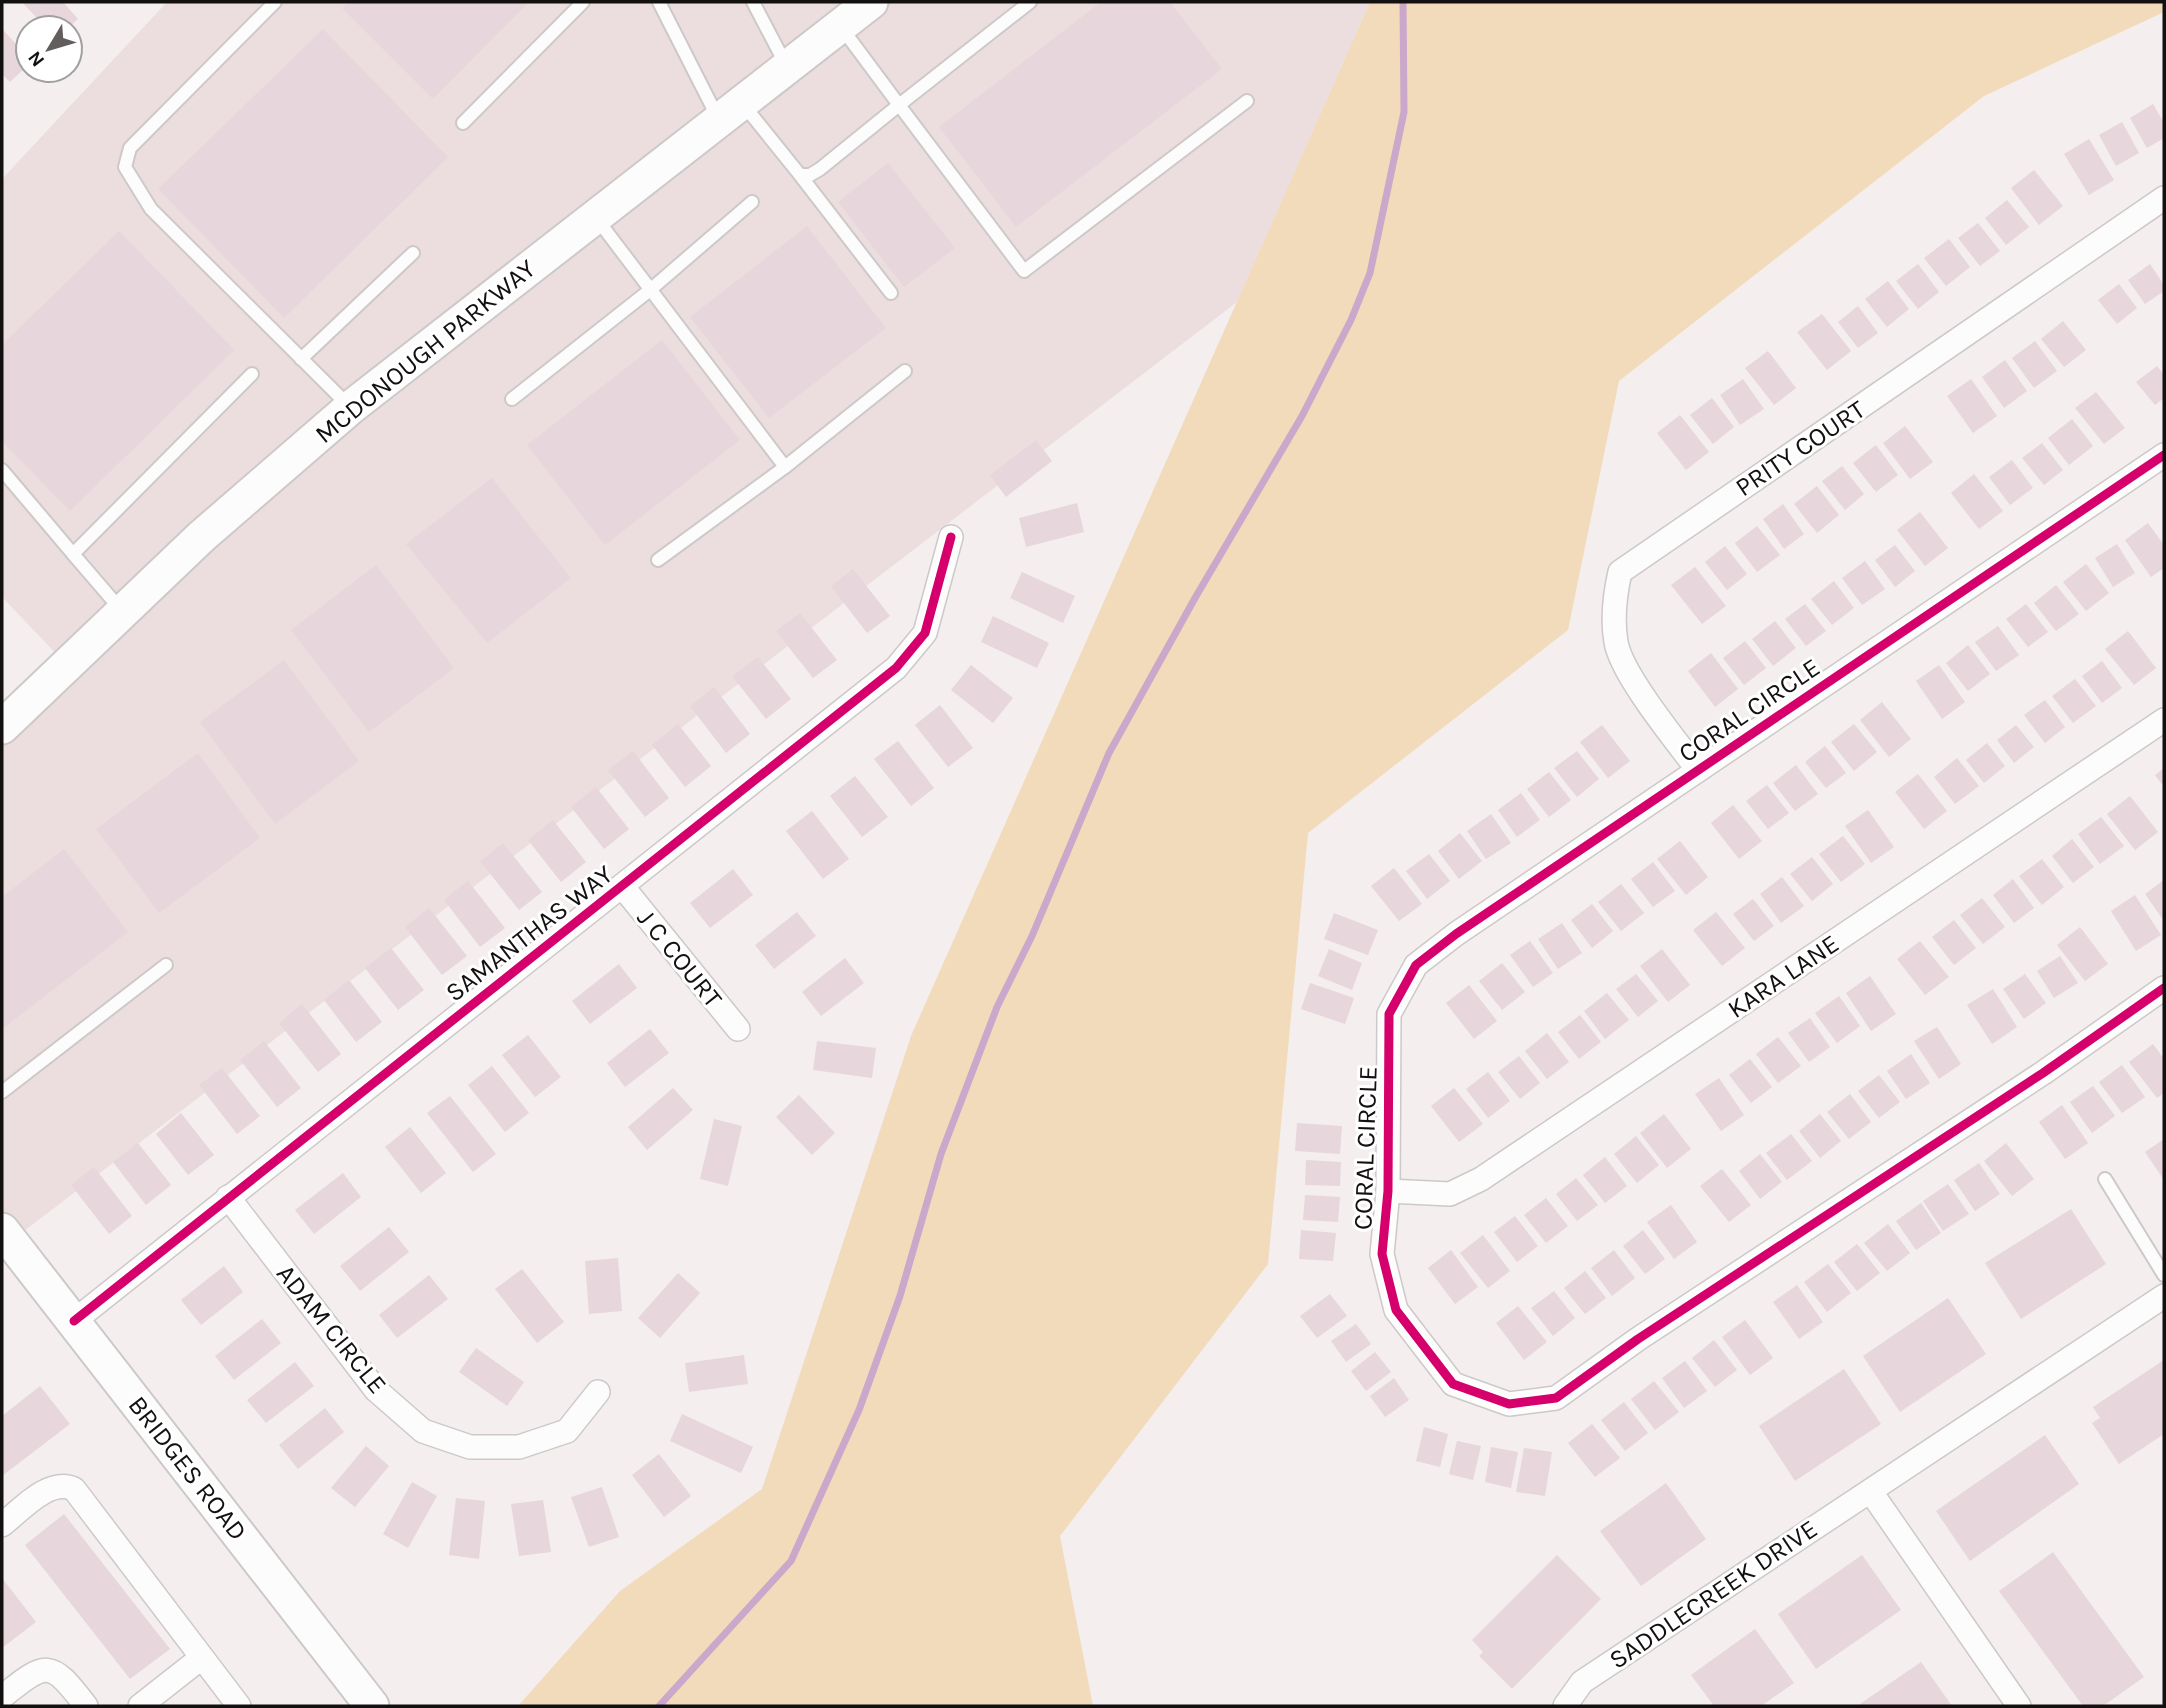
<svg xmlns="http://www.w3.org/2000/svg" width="2166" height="1708" font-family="Karla,sans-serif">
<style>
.built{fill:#ecdede}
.green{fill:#f1dbbb}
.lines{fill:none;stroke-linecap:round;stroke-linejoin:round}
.stream{stroke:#caa7cb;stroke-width:7}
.building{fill:#e7d6dc}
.lane-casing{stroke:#cdc9c8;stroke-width:16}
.street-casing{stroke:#cdc9c8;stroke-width:26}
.secondary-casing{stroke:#cdc9c8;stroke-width:37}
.lane{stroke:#fdfcfc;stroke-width:12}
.street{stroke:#fdfcfc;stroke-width:23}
.secondary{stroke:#fdfcfc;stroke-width:33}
.cycleway-casing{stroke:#fff;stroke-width:13}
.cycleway{stroke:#d6006c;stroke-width:9}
.labels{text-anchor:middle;stroke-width:6;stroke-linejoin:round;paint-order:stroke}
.street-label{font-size:26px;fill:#131010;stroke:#fff}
</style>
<rect width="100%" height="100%" fill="#f4eeee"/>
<polygon class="built" points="167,2 1370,2 1237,302 15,1238 2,1222 2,722 65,663 2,597 2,179"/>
<polygon class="green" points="1370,2 2164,2 2164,12 1984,96 1619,381 1568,630 1308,833 1268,1264 1060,1536 1093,1706 518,1706 620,1591 762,1489 911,1036"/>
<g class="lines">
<polyline class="stream" points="659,1706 791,1561 859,1410 900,1296 941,1154 997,1007 1032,936 1109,753 1195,598 1302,416 1351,320 1370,273 1404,112 1403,2"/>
</g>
<g class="building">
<polygon points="22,2 63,2 78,19 68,28 46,28"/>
<polygon points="349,2 529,2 433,99 342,8"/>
<polygon points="1101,2 1170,2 1222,69 1016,227 939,127"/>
<polygon points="2,29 28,57 28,65 10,82 2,74"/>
<polygon points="323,29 448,157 284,318 158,189"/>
<polygon points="2153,104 2164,123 2164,138 2147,148 2130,118"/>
<polygon points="2122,122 2139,153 2116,166 2099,135"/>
<polygon points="2089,139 2114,180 2089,195 2064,154"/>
<polygon points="888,163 955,248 904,287 838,202"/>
<polygon points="2034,170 2063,206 2039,225 2011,188"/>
<polygon points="2007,200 2029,227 2006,245 1985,218"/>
<polygon points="1978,223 2000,251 1980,266 1958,238"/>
<polygon points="807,226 886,328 769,418 690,317"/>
<polygon points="119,231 234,350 70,511 2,441 2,345"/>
<polygon points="1949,239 1970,267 1946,286 1924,258"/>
<polygon points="1918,264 1939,292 1918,309 1896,281"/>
<polygon points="2150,264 2164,285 2164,291 2145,304 2128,280"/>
<polygon points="1888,281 1909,309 1887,327 1865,299"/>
<polygon points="2119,284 2137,308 2117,324 2098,300"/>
<polygon points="1858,306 1878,333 1858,348 1838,322"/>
<polygon points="1822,314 1851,351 1827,370 1797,332"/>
<polygon points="2063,321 2086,350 2064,367 2041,339"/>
<polygon points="662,340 740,440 605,545 527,445"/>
<polygon points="2035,341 2057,371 2034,388 2012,358"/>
<polygon points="1768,351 1796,388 1774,405 1745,368"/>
<polygon points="2005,360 2027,391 2004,408 1982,377"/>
<polygon points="2157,366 2164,375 2164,398 2155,405 2136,382"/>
<polygon points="1743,379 1764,409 1740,425 1720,395"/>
<polygon points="1971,379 1997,416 1973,433 1947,396"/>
<polygon points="2096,392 2125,428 2104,444 2075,408"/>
<polygon points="1712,398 1734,427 1713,444 1690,415"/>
<polygon points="1680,415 1709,452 1686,470 1657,433"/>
<polygon points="2072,419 2093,446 2069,465 2048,438"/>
<polygon points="1905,426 1933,462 1910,479 1883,443"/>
<polygon points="1036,440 1052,461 1006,497 990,475"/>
<polygon points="2042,443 2063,470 2044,485 2022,458"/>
<polygon points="1876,445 1898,475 1876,492 1853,463"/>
<polygon points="2012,460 2033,488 2010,505 1989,477"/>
<polygon points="1842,466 1864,494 1845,510 1822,481"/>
<polygon points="1974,474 2003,511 1979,529 1951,493"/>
<polygon points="492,478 571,578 487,643 406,544"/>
<polygon points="1817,486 1839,515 1817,533 1794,504"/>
<polygon points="1077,503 1084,532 1026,547 1019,518"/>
<polygon points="1783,504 1804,534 1784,549 1763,519"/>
<polygon points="1920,512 1948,548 1925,566 1897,530"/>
<polygon points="2148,523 2164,545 2164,568 2151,577 2125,540"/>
<polygon points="1757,526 1780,555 1757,572 1735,543"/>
<polygon points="2117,544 2135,573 2113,587 2095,558"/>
<polygon points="1895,545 1915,571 1895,587 1875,560"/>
<polygon points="1725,546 1747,574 1727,590 1705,562"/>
<polygon points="1865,561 1885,589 1862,605 1842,578"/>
<polygon points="2086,564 2109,593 2086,611 2063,582"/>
<polygon points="376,565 454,668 369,732 291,630"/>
<polygon points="1695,567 1726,606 1702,624 1671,585"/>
<polygon points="853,569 890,616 867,633 831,586"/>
<polygon points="1022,572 1075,596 1063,623 1010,598"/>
<polygon points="1834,581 1854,608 1832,625 1811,599"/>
<polygon points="2056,585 2079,614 2056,631 2034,603"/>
<polygon points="1805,604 1826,631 1806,646 1785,619"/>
<polygon points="2026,604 2048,632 2028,647 2006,619"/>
<polygon points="800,613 837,660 813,678 776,631"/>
<polygon points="993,616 1049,643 1037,668 981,642"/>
<polygon points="1775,621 1796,648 1773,666 1752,639"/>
<polygon points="1998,626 2019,655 1996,671 1975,642"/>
<polygon points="2128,631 2156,668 2134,685 2105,649"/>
<polygon points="1745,641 1766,668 1744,685 1723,658"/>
<polygon points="1968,645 1990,674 1968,691 1946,663"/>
<polygon points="1711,653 1738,689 1715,707 1688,671"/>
<polygon points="758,657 791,699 766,719 732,676"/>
<polygon points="284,660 359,761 275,824 200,722"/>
<polygon points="2102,661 2122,688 2102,703 2082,676"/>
<polygon points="971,665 1013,698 993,723 951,690"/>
<polygon points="1939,665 1965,702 1942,719 1916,681"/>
<polygon points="2075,679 2096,706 2073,723 2052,696"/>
<polygon points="714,687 750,734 726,753 690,706"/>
<polygon points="2045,700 2065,727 2045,743 2024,715"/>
<polygon points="1882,702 1911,739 1889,757 1860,720"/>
<polygon points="940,705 973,748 948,767 915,725"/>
<polygon points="678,724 711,766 685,787 652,745"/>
<polygon points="1854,724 1877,752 1854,771 1831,742"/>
<polygon points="1602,725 1630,761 1608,778 1580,742"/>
<polygon points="2016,725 2034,747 2014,763 1997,740"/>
<polygon points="898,741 934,788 911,806 874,759"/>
<polygon points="1987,743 2005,766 1984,783 1966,760"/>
<polygon points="1825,746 1846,773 1826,788 1805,762"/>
<polygon points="633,751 669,798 645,817 608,770"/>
<polygon points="1577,751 1599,779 1577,797 1554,768"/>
<polygon points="198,753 260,838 159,913 96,829"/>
<polygon points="1957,758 1979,786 1955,804 1934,777"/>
<polygon points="1796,765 1818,794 1795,811 1773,783"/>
<polygon points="2164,768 2164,787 2155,775"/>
<polygon points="1549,772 1571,800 1549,817 1527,789"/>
<polygon points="1918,774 1947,811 1924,829 1895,792"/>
<polygon points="855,776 888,817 862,837 830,796"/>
<polygon points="1767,785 1789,813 1768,829 1746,801"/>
<polygon points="596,787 629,829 604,849 571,807"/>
<polygon points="1521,793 1540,820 1517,837 1498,810"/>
<polygon points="2130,796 2158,832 2135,850 2107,814"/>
<polygon points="1733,805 1762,841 1739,859 1711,823"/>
<polygon points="1868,810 1894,847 1871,863 1845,826"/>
<polygon points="812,811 849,859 823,879 786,831"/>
<polygon points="1491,814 1511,843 1486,859 1467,831"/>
<polygon points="2101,817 2124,846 2100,864 2078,834"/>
<polygon points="553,820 586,862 561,882 528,840"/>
<polygon points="1460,833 1482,861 1459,879 1438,851"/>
<polygon points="1843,836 1865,864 1841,882 1819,854"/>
<polygon points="2072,839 2094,867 2073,883 2052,856"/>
<polygon points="1680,841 1708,877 1686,895 1657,859"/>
<polygon points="503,843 542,892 519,910 480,861"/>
<polygon points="64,849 128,932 2,1029 2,897"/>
<polygon points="1429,854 1450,881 1427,899 1406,871"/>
<polygon points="1812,857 1833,884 1812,901 1790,874"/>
<polygon points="2042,859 2064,887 2042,905 2019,876"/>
<polygon points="1653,862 1675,891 1653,907 1631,879"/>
<polygon points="1394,868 1422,904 1399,921 1371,886"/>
<polygon points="733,869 753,895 710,928 690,903"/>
<polygon points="1782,877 1804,906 1781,923 1760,894"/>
<polygon points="2013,879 2034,908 2014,923 1993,895"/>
<polygon points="2164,880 2164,921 2145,894"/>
<polygon points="468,881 505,928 480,947 444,900"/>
<polygon points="1621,884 1644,913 1621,931 1598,902"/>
<polygon points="2135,895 2161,935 2136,951 2111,911"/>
<polygon points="1982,898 2005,927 1983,944 1960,915"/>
<polygon points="1753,899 1774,926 1754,941 1733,914"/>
<polygon points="1592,904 1613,931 1592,948 1571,920"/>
<polygon points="429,908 467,956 442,975 405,927"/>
<polygon points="797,912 816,936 774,969 755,945"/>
<polygon points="1716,912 1745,948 1722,966 1693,930"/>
<polygon points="1334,913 1378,930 1368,955 1324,939"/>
<polygon points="1954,920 1976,948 1954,965 1932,937"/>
<polygon points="1562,923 1582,953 1558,969 1538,939"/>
<polygon points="2080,927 2108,964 2085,981 2057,945"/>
<polygon points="1530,941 1553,973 1533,987 1510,955"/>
<polygon points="1920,941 1949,977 1925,995 1897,959"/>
<polygon points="391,948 424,990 398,1010 365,968"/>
<polygon points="1329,949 1362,963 1352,990 1318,976"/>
<polygon points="1662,949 1690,985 1668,1002 1640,966"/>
<polygon points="2060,956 2078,983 2054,998 2037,971"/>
<polygon points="845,958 864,983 821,1016 802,992"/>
<polygon points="1502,963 1525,992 1502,1010 1479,981"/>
<polygon points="619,964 637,988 590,1024 572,1001"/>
<polygon points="1636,974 1658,1001 1638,1017 1616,989"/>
<polygon points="2025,974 2046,1003 2024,1019 2003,989"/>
<polygon points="1870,976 1896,1014 1871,1031 1846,993"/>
<polygon points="349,980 382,1022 356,1042 324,1000"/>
<polygon points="1310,983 1354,998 1345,1024 1301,1009"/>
<polygon points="1469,985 1497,1021 1474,1039 1446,1003"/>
<polygon points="1993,989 2017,1027 1992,1044 1967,1005"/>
<polygon points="1607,993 1629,1020 1605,1039 1584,1011"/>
<polygon points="1839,996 1860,1026 1837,1043 1815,1013"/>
<polygon points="302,1004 341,1054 318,1072 279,1023"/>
<polygon points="1580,1015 1601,1042 1579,1059 1558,1032"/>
<polygon points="1810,1018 1830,1047 1809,1062 1788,1033"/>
<polygon points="1937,1027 1961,1064 1939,1079 1914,1041"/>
<polygon points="650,1029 669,1053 625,1087 607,1063"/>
<polygon points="1547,1033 1569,1062 1547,1079 1525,1051"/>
<polygon points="528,1035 561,1077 535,1097 502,1055"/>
<polygon points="1778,1037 1801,1066 1778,1083 1756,1054"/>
<polygon points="264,1041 301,1088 277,1107 240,1060"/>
<polygon points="817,1041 876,1048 872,1078 813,1070"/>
<polygon points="2153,1044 2164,1059 2164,1093 2157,1098 2129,1062"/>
<polygon points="1911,1054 1930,1083 1906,1099 1887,1071"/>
<polygon points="1519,1056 1540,1083 1520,1099 1498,1072"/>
<polygon points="1750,1059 1772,1087 1751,1103 1729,1075"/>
<polygon points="2122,1065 2145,1097 2122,1113 2099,1082"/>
<polygon points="492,1066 529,1113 505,1132 468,1085"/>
<polygon points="222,1068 260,1116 237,1134 199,1085"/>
<polygon points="1488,1072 1510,1101 1488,1118 1466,1089"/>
<polygon points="1879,1075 1900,1102 1879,1118 1858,1091"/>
<polygon points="1719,1078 1744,1115 1721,1131 1695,1094"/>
<polygon points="2093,1086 2115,1116 2092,1133 2070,1102"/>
<polygon points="673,1088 693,1110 647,1150 628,1127"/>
<polygon points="1454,1088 1483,1124 1459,1142 1431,1106"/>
<polygon points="1850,1094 1871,1122 1849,1139 1827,1112"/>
<polygon points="799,1095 835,1133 812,1155 776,1117"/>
<polygon points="450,1096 496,1154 473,1172 427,1113"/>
<polygon points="2062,1105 2088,1143 2065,1159 2039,1122"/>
<polygon points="181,1113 214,1155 188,1175 156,1134"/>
<polygon points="1664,1114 1691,1149 1667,1168 1640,1133"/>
<polygon points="1820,1114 1841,1141 1820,1158 1799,1131"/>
<polygon points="714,1119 742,1126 728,1186 700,1179"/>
<polygon points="1297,1123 1342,1126 1340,1154 1295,1151"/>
<polygon points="410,1127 446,1173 421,1193 385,1147"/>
<polygon points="1791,1134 1812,1161 1787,1180 1766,1153"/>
<polygon points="1636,1136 1659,1165 1637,1183 1614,1154"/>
<polygon points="2164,1139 2164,1180 2145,1152"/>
<polygon points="138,1143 171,1185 146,1205 113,1162"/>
<polygon points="2006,1143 2034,1179 2012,1196 1984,1161"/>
<polygon points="1760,1154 1782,1182 1760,1199 1739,1171"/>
<polygon points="1605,1157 1627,1186 1605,1203 1583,1175"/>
<polygon points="1306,1160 1341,1162 1340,1186 1305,1185"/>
<polygon points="1979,1163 2000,1194 1975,1211 1954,1180"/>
<polygon points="94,1167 132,1216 109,1234 71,1185"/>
<polygon points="1722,1169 1751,1205 1729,1222 1700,1186"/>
<polygon points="343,1173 361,1197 314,1234 295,1210"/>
<polygon points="1576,1178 1598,1205 1577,1221 1556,1194"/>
<polygon points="1948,1184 1969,1214 1943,1231 1923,1201"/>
<polygon points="1305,1195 1340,1197 1338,1222 1303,1220"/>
<polygon points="1546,1198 1568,1226 1546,1243 1524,1215"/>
<polygon points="1921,1203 1941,1233 1916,1250 1896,1221"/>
<polygon points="1671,1205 1697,1242 1674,1259 1647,1222"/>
<polygon points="2071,1209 2106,1264 2021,1319 1985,1263"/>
<polygon points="1515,1216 1538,1246 1517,1262 1494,1232"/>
<polygon points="1888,1224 1910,1253 1887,1271 1864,1243"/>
<polygon points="389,1227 409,1252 360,1291 340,1266"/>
<polygon points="1301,1230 1336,1233 1333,1261 1299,1259"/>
<polygon points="1643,1230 1665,1259 1645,1274 1623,1246"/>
<polygon points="1483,1235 1510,1271 1488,1288 1460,1253"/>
<polygon points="1857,1244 1880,1273 1857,1291 1834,1262"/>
<polygon points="1451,1250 1478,1287 1455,1304 1428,1268"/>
<polygon points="1614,1250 1635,1278 1612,1296 1591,1268"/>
<polygon points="618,1258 622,1311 589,1314 585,1261"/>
<polygon points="1828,1264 1851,1293 1827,1312 1804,1282"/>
<polygon points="224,1266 243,1292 201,1325 181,1300"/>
<polygon points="522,1269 564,1322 537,1343 495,1289"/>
<polygon points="1585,1271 1606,1298 1585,1314 1564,1288"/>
<polygon points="678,1273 700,1293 660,1338 638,1318"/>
<polygon points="429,1275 448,1299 397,1338 379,1315"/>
<polygon points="1797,1285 1823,1322 1799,1339 1773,1302"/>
<polygon points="1554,1291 1575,1318 1553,1336 1531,1308"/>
<polygon points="1330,1294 1347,1316 1317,1338 1300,1316"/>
<polygon points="1948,1298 1986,1354 1900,1412 1863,1356"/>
<polygon points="1518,1306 1547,1342 1524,1360 1496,1323"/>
<polygon points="262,1319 281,1343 234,1380 215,1356"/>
<polygon points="1745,1320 1773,1358 1750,1375 1722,1337"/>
<polygon points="1356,1324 1371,1344 1346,1362 1331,1341"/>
<polygon points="1714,1340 1737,1370 1715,1387 1692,1358"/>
<polygon points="476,1348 524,1382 507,1406 459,1372"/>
<polygon points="1375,1352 1391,1372 1366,1391 1351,1371"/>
<polygon points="744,1355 748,1384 689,1392 685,1363"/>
<polygon points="2164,1360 2164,1434 2119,1464 2092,1423 2100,1418 2093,1407"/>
<polygon points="1685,1361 1707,1391 1684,1408 1662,1378"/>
<polygon points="295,1362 314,1386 266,1423 247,1400"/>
<polygon points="1844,1369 1881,1424 1795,1481 1759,1426"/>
<polygon points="1394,1378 1409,1400 1385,1417 1370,1396"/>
<polygon points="1654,1381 1679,1412 1655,1430 1631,1399"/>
<polygon points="40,1386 70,1424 2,1476 2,1416"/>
<polygon points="1624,1402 1648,1433 1625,1451 1601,1420"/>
<polygon points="325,1408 344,1432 298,1469 279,1445"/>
<polygon points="682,1414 753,1447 741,1473 670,1441"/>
<polygon points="1592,1424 1620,1458 1595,1477 1568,1443"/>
<polygon points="1424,1427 1448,1434 1440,1467 1416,1461"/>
<polygon points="2045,1435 2079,1484 1970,1561 1936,1511"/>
<polygon points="1457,1441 1481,1446 1473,1480 1449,1474"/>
<polygon points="366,1446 389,1466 355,1507 331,1488"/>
<polygon points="1491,1447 1518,1452 1511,1488 1485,1482"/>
<polygon points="1524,1448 1552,1452 1545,1496 1516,1492"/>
<polygon points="659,1454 691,1496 664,1517 632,1475"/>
<polygon points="412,1482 437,1496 408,1548 383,1534"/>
<polygon points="1666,1483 1706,1539 1641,1586 1600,1531"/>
<polygon points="602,1487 619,1537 589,1547 571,1497"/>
<polygon points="456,1498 485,1501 479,1559 449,1555"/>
<polygon points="543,1500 551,1552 519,1556 511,1504"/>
<polygon points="64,1514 170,1649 130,1679 25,1545"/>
<polygon points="2053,1552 2144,1677 2103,1706 2083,1706 1999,1591"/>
<polygon points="1557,1555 1601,1599 1512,1689 1479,1656 1483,1652 1472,1640"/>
<polygon points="1862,1555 1901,1610 1816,1669 1778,1614"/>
<polygon points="2,1578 36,1622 2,1648"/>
<polygon points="1755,1629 1794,1683 1761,1706 1714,1706 1691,1675"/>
<polygon points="1921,1662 1952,1706 1857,1706"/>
</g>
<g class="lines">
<g class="lane-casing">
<g id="lane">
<polyline points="275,2 130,148 125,167 151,209 350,407"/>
<polyline points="659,2 719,120"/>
<polyline points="753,2 786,65"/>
<polyline points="1030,2 899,105 1024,271 1247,101"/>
<polyline points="742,103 800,175 810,175 820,169 899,105 841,27"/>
<polyline points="463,123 583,2"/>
<polyline points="800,175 891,293"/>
<polyline points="597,219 785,467 658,560"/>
<polyline points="301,359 413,253"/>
<polyline points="512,399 650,290 752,202"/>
<polyline points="785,467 905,371"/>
<polyline points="2,470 73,554"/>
<polyline points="122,611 73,554 252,374"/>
<polyline points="2,1092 166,965"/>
<polyline points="2105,1179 2164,1275"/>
</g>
</g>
<g class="street-casing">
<g id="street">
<polyline points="2164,455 1456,934 1416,965 1389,1014 1388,1191 1382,1254 1396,1310 1453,1384 1509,1404 1556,1398 1638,1339 2043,1073 2164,988"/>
<path d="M1698,770C1677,742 1621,674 1616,642C1612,619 1615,594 1620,572L2164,198"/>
<polyline points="622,886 738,1029"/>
<polyline points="1388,1191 1450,1194 1481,1179 2164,720"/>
<polyline points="228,1197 376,1390 423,1431 470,1447 519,1447 567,1431 598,1392"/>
<polyline points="74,1321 896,668 925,633 951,537"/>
<polyline points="1871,1492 2019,1706"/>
<path d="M2,1525C20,1511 49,1477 74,1489L239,1706"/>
<path d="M2,1697C47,1661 50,1659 86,1706"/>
<polyline points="140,1706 201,1658"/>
<polyline points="1565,1706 1582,1682 2164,1296"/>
</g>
</g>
<g class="secondary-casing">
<g id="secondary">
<polyline points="2,727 201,537 350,408 871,2"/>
<polyline points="2,1230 372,1706"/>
</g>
</g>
<use href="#lane" class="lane"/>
<use href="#street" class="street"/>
<use href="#secondary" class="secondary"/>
<g class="cycleway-casing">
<g id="cycleway">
<polyline points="2164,455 1456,934 1416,965 1389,1014 1388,1191 1382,1254 1396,1310 1453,1384 1509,1404 1556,1398 1638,1339 2043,1073 2164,988"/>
<polyline points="74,1321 896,668 925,633 951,537"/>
</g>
</g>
<use href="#cycleway" class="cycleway"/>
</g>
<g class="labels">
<g class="street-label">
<text transform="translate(425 351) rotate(-39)" y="9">MCDONOUGH PARKWAY</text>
<text transform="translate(1800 448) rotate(-34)" y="9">PRITY COURT</text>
<text transform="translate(1749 710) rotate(-34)" y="9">CORAL CIRCLE</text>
<text transform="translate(529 933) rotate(-38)" y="9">SAMANTHAS WAY</text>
<text transform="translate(680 958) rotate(51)" y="9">J C COURT</text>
<text transform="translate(1783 976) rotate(-34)" y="9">KARA LANE</text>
<text transform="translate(1365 1148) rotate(-88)" y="9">CORAL CIRCLE</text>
<text transform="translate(332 1329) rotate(51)" y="9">ADAM CIRCLE</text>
<text transform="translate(188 1468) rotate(52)" y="9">BRIDGES ROAD</text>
<text transform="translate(1713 1594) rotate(-34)" y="9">SADDLECREEK DRIVE</text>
</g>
</g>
<rect width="2166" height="1708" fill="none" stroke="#131010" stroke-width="7"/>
<g transform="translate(49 49) rotate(232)"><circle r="33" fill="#ffffff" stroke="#a19f9f" stroke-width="2"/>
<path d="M0-5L12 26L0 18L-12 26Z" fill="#625e5e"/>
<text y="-10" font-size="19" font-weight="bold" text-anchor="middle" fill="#131010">N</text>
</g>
</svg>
